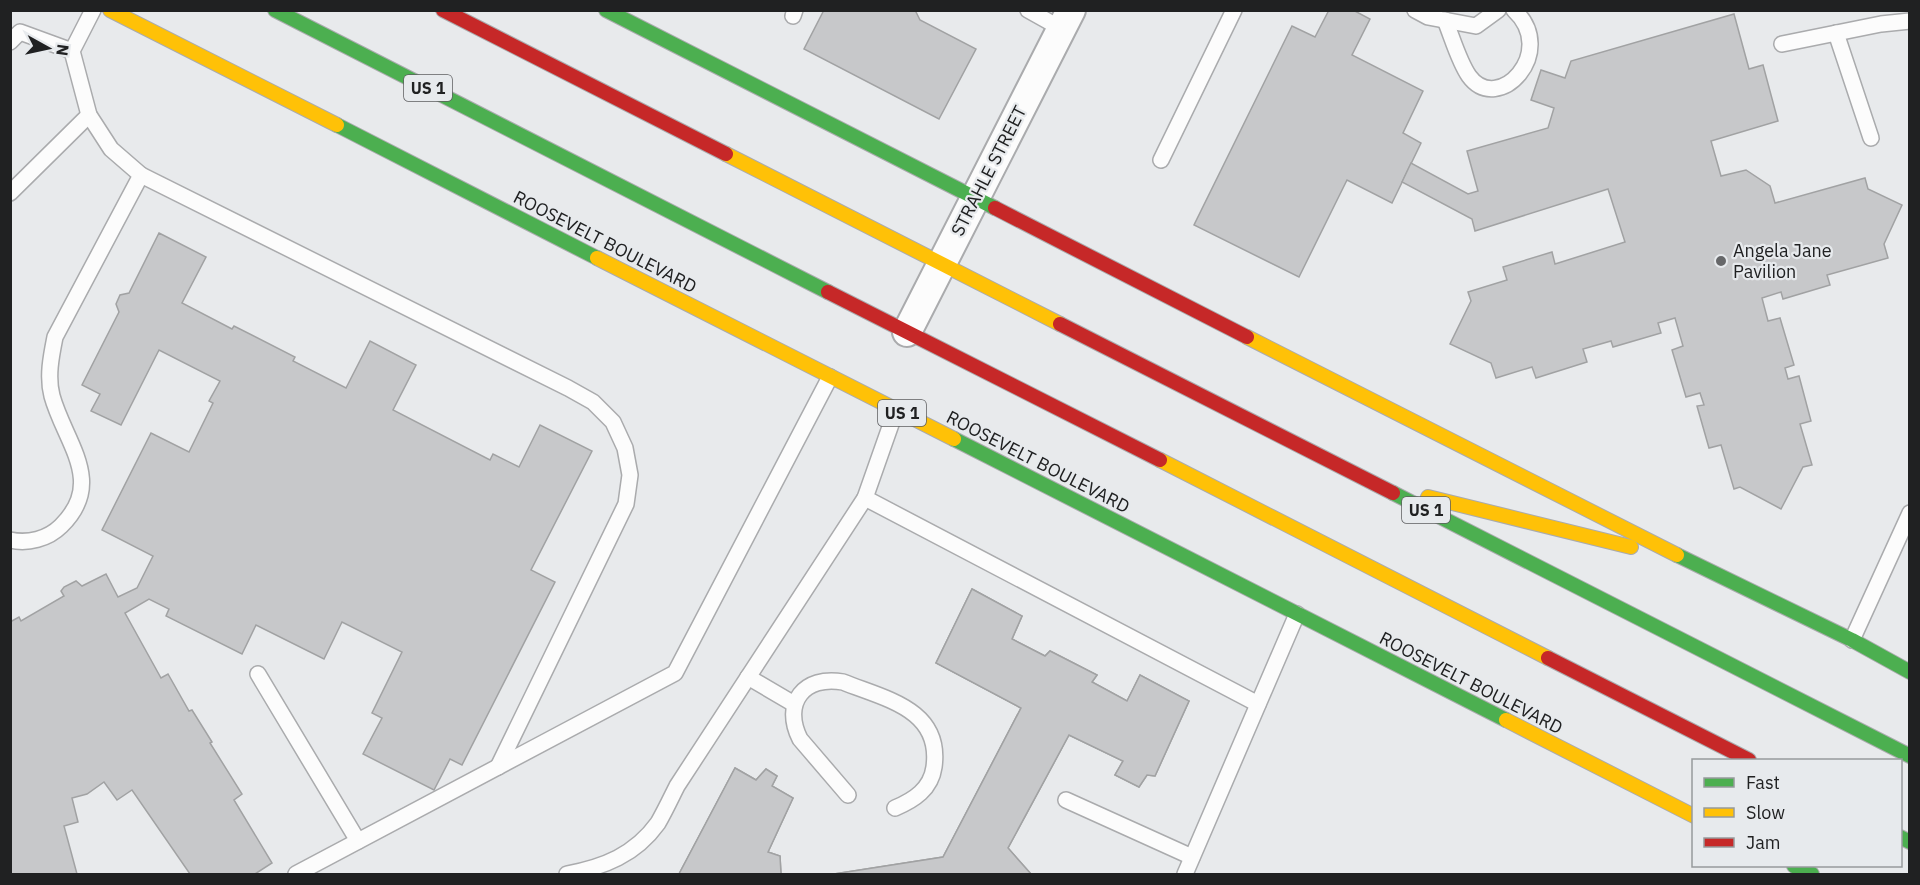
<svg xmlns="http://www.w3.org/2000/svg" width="1920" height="885" font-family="'IBM Plex Sans',sans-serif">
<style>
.building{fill:#c7c8ca;stroke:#a1a2a3;stroke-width:1.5}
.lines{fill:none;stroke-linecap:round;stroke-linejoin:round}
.lane-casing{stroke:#aaabad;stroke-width:18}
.street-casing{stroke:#aaabad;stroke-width:32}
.fast-casing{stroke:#aaabad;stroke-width:16}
.slow-casing{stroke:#aaabad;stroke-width:16}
.jam-casing{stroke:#aaabad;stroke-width:16}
.lane{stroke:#fcfcfc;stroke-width:15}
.street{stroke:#fcfcfc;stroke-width:28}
.fast{stroke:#4caf50;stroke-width:14}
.slow{stroke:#ffc107;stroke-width:14}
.jam{stroke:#c62828;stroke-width:14}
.poi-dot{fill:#666769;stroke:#e7eaed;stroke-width:2}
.labels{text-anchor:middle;stroke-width:4.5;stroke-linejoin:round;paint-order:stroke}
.shield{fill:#e7eaed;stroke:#5c5d5f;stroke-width:1.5}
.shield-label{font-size:16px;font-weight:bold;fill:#202122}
.street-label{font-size:18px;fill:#202122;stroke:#e7eaed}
.poi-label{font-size:18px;fill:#202122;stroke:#e7eaed;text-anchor:start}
</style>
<rect width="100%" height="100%" fill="#e8eaec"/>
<g class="building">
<polygon points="824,10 913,10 916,12 920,20 976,49 939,119 804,49"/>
<polygon points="1329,10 1353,10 1370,19 1352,55 1423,91 1403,133 1421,143 1392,203 1347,180 1299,277 1194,225 1292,26 1315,37"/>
<polygon points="1734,14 1749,69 1763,65 1778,121 1711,141 1721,176 1746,170 1770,186 1775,203 1865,178 1868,189 1902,205 1884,244 1888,258 1827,275 1830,285 1783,299 1781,292 1762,298 1768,321 1780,318 1794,365 1785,368 1788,379 1799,376 1811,421 1800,424 1812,465 1803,467 1781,509 1740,487 1734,489 1721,445 1709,448 1697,406 1704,405 1700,393 1686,397 1672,350 1683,346 1675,318 1658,323 1661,333 1613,347 1611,341 1583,349 1587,362 1536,378 1532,367 1496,378 1491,363 1450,344 1471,301 1468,292 1507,280 1503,267 1552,252 1555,264 1625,242 1608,189 1475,231 1472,219 1402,182 1411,163 1468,194 1478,191 1467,151 1548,128 1554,108 1531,100 1541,70 1565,78 1571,61"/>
<polygon points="159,233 206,257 182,303 232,329 234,326 295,357 293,361 346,388 370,341 416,365 393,410 490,460 493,454 519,467 540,425 592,451 531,570 555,582 462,765 450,759 434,790 363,754 382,718 372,713 402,652 342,622 324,659 256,625 242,654 166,616 169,609 149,599 125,613 161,678 168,674 189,711 192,710 212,742 210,743 242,794 234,800 272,863 255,874 190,874 132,790 117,800 104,782 87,794 72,798 78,822 64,826 77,874 10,874 10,622 19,617 21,621 64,596 61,591 64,587 76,581 82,586 106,574 118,597 137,588 153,556 102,530 151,433 189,452 213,403 209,401 220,381 159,350 121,425 91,411 100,394 82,385 119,312 116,304 120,295 129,293"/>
<polygon points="972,589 1022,616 1012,639 1045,656 1050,651 1097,675 1092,682 1127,701 1140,675 1189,701 1155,776 1147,775 1139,787 1115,775 1123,761 1069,735 1008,848 1031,874 834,874 943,857 1021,708 936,663"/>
<polygon points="972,589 1022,616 1012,639 1045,656 1050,651 1097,675 1092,682 1127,701 1140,675 1189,701 1155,776 1147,775 1139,787 1115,775 1123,761 1069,735 1008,848 1031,874 834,874 943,857 1021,708 936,663"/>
<polygon points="735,768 756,780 766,769 777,776 772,786 793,798 768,852 780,856 781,874 679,874"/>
<polygon points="735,768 756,780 766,769 777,776 772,786 793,798 768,852 780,856 781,874 679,874"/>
</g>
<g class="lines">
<g class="lane-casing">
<g id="lane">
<polyline points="1028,10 1062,29"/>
<polyline points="1415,10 1428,17 1476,26 1498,10"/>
<polyline points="793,16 795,10"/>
<path d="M1445,20C1452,37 1459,62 1469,76C1498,116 1559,52 1514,10"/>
<polyline points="1836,33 1871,138"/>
<polyline points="10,42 20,32 72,51"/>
<polyline points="1782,44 1881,24 1910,21"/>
<polyline points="1161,160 1234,10"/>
<polyline points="141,175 568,388 593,402 613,422 625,448 630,475 626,504 498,767"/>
<polyline points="10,193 89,115"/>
<polyline points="865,498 1258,704"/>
<path d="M10,540C28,544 48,539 61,526C106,482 65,443 52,396C47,377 51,357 55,337L141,175L111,149L89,115L72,51L93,10"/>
<polyline points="1852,640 1910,513"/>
<polyline points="258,674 358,841"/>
<polyline points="748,677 794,704"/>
<path d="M848,795L800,739C782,703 804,675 843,682C885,699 942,709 934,767C931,789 914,800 895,808"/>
<polyline points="1066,800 1192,857"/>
<polyline points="296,874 675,673 830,377"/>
<path d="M567,874C604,867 635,855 658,823C665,811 671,798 677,786L865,498L896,410"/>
<polyline points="1185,874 1297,614"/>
</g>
</g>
<g class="street-casing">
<polyline id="street" points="907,332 1071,10"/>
</g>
<g class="fast-casing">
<g id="fast">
<polyline points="275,10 828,292"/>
<polyline points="606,10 995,208"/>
<polyline points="337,125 597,258"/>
<polyline points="954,439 1506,720"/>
<polyline points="1393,493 1910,756"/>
<polyline points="1677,555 1852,640 1910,672"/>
<polyline points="1900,837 1910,842"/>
<polyline points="1794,866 1812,874"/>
</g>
</g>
<g class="slow-casing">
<g id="slow">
<polyline points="110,10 337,125"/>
<polyline points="726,154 1060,324"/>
<polyline points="597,258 954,439"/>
<polyline points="1247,337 1677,555"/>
<polyline points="1160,460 1548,658"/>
<polyline points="1428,497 1631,547"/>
<polyline points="1506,720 1694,816"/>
</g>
</g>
<g class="jam-casing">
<g id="jam">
<polyline points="443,10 726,154"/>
<polyline points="995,208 1247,337"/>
<polyline points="828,292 1160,460"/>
<polyline points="1060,324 1393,493"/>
<polyline points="1548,658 1749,760"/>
</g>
</g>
<use href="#lane" class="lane"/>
<use href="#street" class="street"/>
<use href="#fast" class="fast"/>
<use href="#slow" class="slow"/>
<use href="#jam" class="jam"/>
</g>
<circle class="poi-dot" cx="1721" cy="261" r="6"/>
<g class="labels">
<g class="shield">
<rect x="404" y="75" width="48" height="26" rx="4.5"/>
<rect x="878" y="400" width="48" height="26" rx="4.5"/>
<rect x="1402" y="497" width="48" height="26" rx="4.5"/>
</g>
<g class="shield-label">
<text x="428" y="94">US 1</text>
<text x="902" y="419">US 1</text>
<text x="1426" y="516">US 1</text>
</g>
<g class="street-label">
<text transform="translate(989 171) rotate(-63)" y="6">STRAHLE STREET</text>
<text transform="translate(605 242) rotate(27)" y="6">ROOSEVELT BOULEVARD</text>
<text transform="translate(1038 462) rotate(27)" y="6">ROOSEVELT BOULEVARD</text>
<text transform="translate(1471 683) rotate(27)" y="6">ROOSEVELT BOULEVARD</text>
</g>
<g class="poi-label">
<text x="1733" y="257">Angela Jane<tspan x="1733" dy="21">Pavilion</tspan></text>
</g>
</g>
<rect width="1920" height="885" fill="none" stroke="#202122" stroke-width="24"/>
<rect x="1692" y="759" width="210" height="108" fill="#e7eaed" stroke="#979a9c" stroke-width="1.5"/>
<rect x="1704" y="778" width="30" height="9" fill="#4caf50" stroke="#979a9c" stroke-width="1.5"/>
<text x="1746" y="789" font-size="18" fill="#202122">Fast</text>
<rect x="1704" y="808" width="30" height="9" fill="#ffc107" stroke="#979a9c" stroke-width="1.5"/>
<text x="1746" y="819" font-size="18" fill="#202122">Slow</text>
<rect x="1704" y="838" width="30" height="9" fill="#c62828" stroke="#979a9c" stroke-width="1.5"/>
<text x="1746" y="849" font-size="18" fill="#202122">Jam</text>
<g transform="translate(48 48) rotate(98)" stroke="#e7eaed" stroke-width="4.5" paint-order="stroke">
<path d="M0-4.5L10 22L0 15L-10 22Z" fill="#202122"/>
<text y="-9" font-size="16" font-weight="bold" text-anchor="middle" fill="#202122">N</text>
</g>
</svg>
